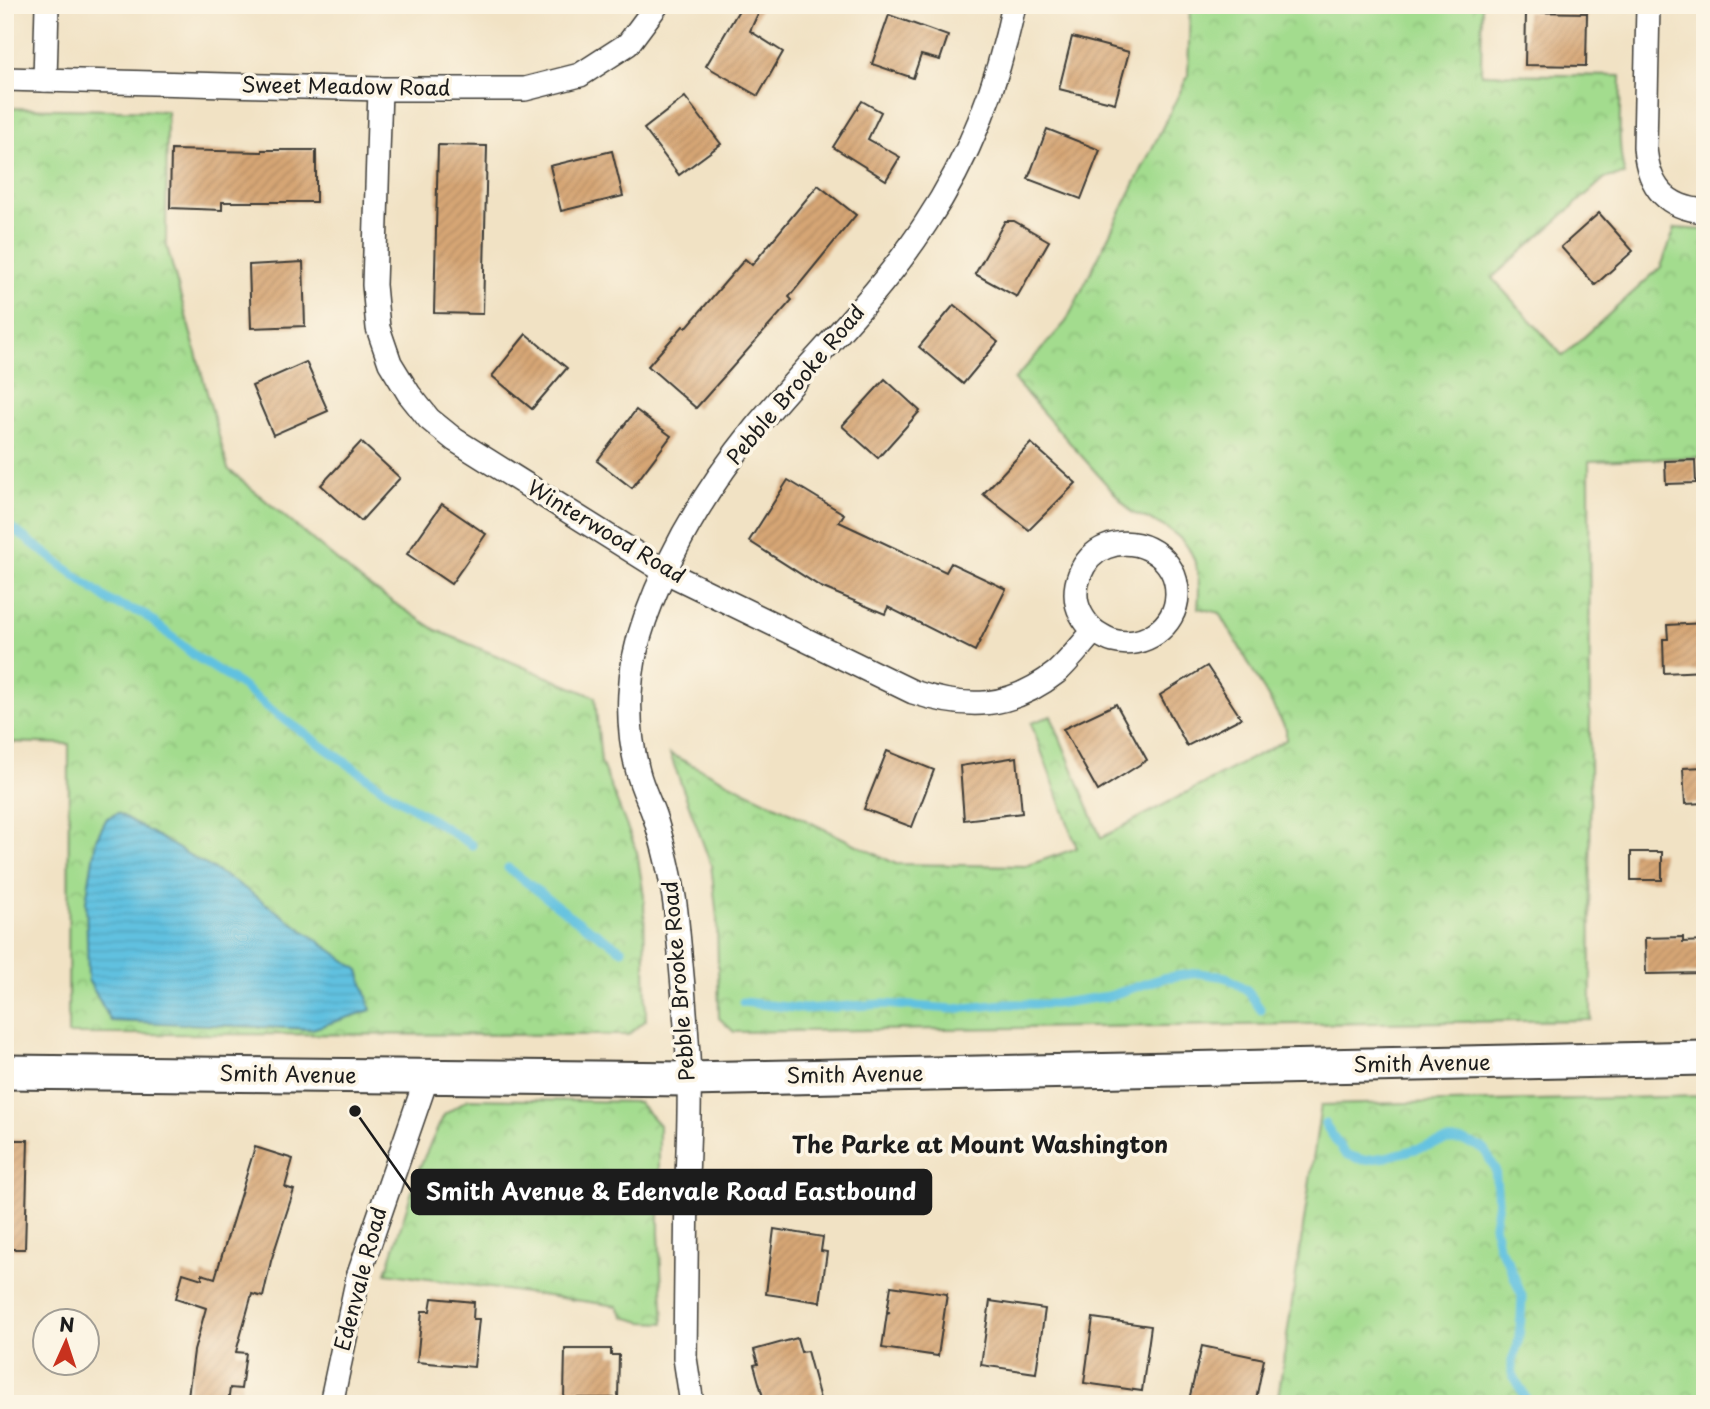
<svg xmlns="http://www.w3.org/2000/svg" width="1710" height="1409" font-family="'Playpen Sans',sans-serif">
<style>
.park{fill:url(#park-crowns);stroke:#607c55;stroke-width:2}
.water{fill:url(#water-rules);stroke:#3e6e7e;stroke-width:2}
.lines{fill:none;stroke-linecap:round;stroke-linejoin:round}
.stream{stroke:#61c1e0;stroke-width:9}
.building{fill:url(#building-hatch)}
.street-casing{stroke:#3c3a35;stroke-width:26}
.secondary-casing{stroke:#3c3a35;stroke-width:37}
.street{stroke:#fff;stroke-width:23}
.secondary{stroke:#fff;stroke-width:33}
.labels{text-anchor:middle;stroke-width:7;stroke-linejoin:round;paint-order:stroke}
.street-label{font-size:21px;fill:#1c1c1c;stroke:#fcf5e5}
.neighbourhood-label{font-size:23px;font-weight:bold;fill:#1c1c1c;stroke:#fcf5e5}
.leader{fill:none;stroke:#1c1c1c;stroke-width:2.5}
.callout-dot{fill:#1c1c1c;stroke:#fcf5e5;stroke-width:2.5}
.callout{fill:#1c1c1c;stroke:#1c1c1c;stroke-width:2.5}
.callout-label{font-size:23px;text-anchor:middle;font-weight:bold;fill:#fff}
</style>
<defs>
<pattern id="park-crowns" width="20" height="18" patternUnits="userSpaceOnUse" patternTransform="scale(1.75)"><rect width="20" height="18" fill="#a3dc8e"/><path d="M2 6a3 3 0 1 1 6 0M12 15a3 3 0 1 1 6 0" fill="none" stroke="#8cbc7a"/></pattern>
<pattern id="water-rules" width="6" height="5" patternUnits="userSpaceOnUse" patternTransform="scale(1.75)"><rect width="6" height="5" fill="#61c1e0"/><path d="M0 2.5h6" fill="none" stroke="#54a5c0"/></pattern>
<pattern id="building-hatch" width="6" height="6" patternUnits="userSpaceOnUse" patternTransform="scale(1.75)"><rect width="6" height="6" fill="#d6a675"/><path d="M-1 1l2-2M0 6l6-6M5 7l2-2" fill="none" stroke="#b78e65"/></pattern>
</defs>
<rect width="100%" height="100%" fill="#fcf5e5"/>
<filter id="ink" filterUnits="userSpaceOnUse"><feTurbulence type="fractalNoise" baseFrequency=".0143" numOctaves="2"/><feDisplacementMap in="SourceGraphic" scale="14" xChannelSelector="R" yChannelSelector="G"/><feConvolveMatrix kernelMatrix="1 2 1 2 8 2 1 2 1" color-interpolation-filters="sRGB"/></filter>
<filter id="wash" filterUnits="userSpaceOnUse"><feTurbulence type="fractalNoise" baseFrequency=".00686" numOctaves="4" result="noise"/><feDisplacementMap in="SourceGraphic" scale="28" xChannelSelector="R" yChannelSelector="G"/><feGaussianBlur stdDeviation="1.57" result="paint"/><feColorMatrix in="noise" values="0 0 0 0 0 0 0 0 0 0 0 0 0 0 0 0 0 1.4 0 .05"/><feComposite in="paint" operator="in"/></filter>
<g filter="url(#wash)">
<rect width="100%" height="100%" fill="#f1e2c4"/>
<g class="park">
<path d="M1190,5H1482L1481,74L1621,76C1621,108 1616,144 1625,175L1605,178L1492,278L1563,356L1661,267L1675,228L1705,230V457L1589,461L1591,1020L734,1032L719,1018L717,918L711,865L670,754L896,864L1026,866L1077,848L1031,723L1051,716L1101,838L1286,740V729L1220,613L1198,608C1204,552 1184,530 1132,513L1014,380L1066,322L1188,76Z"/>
<polygon points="5,108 167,111 166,243 228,469 364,583 436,630 595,697 601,762 637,852 644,896 646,1020 628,1035 68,1034 69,744 5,742"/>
<polygon points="1705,1096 1705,1404 1277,1404 1321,1105"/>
<polygon points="468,1099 638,1102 659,1125 659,1234 664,1323 642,1322 624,1317 617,1306 386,1273 420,1166 444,1115"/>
</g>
<polygon class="water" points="118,813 240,885 359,970 371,1010 312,1029 111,1021 88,980 86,901 96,839 107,818"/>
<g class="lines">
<g class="stream">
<polyline points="5,523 111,602 144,614 195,656 239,684 274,712 388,792 472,845"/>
<polyline points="508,868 573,918 622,950"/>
<polyline points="743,1002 804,1009 883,1004 954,1009 1005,1004 1054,1004 1109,996 1163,978 1198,973 1226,977 1247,990 1261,1010"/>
<polyline points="1325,1124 1345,1154 1363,1160 1386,1157 1446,1141 1463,1141 1483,1148 1495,1168 1498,1201 1494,1225 1498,1246 1508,1262 1522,1296 1521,1318 1518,1344 1512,1361 1512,1373 1529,1404"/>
</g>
</g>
<g id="blocks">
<g class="building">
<polygon points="742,5 762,5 750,31 783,52 758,96 706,66"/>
<polygon points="1526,12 1587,13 1586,66 1525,65"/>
<polygon points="889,15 948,36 940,60 921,55 913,78 872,64"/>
<polygon points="1072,37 1129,52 1115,103 1059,89"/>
<polygon points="685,97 721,144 679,175 644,129"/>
<polygon points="862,101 881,112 868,139 900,157 886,180 833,147"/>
<polygon points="1047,129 1100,150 1081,199 1028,179"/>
<polygon points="438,145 487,146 483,314 434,313"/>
<polygon points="171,150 262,152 262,150 316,150 316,202 222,202 222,210 170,208"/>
<polygon points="612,151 623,196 561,211 550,166"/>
<polygon points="818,185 856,215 789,297 792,300 696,408 648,366 683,326 686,328 745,259 752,265"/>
<polygon points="1599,213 1633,251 1595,285 1561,247"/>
<polygon points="1005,221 1014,221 1049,241 1017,297 975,274"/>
<polygon points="303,262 305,326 251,328 249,265"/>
<polygon points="954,305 998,342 963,384 919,347"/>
<polygon points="526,334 567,368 532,409 492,376"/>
<polygon points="306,362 328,411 273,435 252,386"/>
<polygon points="885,379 920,411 878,458 842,426"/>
<polygon points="636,410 671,436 632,488 597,461"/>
<polygon points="361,442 400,478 361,521 321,485"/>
<polygon points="1031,443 1076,483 1029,530 983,494"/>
<polygon points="1695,460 1696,483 1666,484 1665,461"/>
<polygon points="788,480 844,514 839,522 946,572 951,563 1006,589 975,651 888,607 885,614 821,587 749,541"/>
<polygon points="442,504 486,534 451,584 407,554"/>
<polygon points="1705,623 1705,671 1664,673 1663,639 1668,639 1667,625"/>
<polygon points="1207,666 1241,718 1187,746 1160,695"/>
<polygon points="1116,704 1147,760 1098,791 1063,729"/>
<polygon points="887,751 934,770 912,827 864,809"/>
<polygon points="1017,757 1022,813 964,820 960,766"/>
<polygon points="1705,767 1705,803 1685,804 1683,768"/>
<rect x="1631" y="852" width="31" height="28"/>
<polygon points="1683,937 1683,942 1705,941 1705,973 1646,974 1645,938"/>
<polygon points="5,1140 28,1140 25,1249 5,1249"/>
<polygon points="255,1147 293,1159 285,1187 294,1190 271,1261 263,1297 252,1294 236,1352 246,1353 241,1389 230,1388 228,1404 187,1404 194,1351 206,1308 176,1298 183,1273 202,1279 202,1274 215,1278"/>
<polygon points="774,1229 823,1237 821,1251 827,1252 820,1302 766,1294"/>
<polygon points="891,1286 947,1294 938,1356 882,1348 887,1313 890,1312 887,1312"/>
<polygon points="432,1298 474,1302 473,1319 479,1319 474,1367 417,1362 422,1311 430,1311"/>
<polygon points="990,1301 1045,1309 1036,1373 981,1365"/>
<polygon points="1093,1318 1151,1326 1142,1391 1084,1383"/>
<polygon points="797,1338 801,1352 807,1351 820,1399 804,1404 765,1404 754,1365 758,1364 754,1350"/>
<polygon points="1202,1346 1264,1359 1255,1404 1188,1404"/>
<polygon points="565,1349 611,1349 611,1355 619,1355 618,1398 564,1398"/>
</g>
</g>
</g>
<g filter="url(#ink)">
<use href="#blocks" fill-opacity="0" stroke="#3c3a35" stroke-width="2"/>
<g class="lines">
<g class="street-casing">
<g id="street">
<path d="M1648,5L1645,147C1648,185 1664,208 1705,211"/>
<polyline points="5,79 380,89 525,89 580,75 628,44 657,5"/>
<polyline points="45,80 47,5"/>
<path d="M380,89L374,285L378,328L390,363L409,394L429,419L455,440L664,571L913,692C968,710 1010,709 1057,672C1070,660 1082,644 1094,631C1099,634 1106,639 1113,641C1143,649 1176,627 1177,595C1178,557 1139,534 1106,547C1082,556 1068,590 1081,614C1084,620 1089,626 1094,631"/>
<polyline points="331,1404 358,1277 427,1077"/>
<path d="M692,1404L685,1358C686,1299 686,1240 687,1180C688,1146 690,1111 689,1077C687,1025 682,973 677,922C674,887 666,854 656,821C651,804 642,789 638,772C625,722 627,668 645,619C670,550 709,485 755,428C811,359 878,298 926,223C970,157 998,83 1014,5"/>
</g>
</g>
<g class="secondary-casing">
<polyline id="secondary" points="5,1072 689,1079 1705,1058"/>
</g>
<use href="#street" class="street"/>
<use href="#secondary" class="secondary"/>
</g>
</g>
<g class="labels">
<g class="street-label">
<text transform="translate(346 87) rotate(1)" y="7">Sweet Meadow Road</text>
<text transform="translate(796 385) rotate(-50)" y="7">Pebble Brooke Road</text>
<text transform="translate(606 532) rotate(31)" y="7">Winterwood Road</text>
<text transform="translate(679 981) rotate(-95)" y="7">Pebble Brooke Road</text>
<text transform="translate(1422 1064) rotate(-1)" y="7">Smith Avenue</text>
<text transform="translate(288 1075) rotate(1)" y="7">Smith Avenue</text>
<text transform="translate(855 1075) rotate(-1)" y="7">Smith Avenue</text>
<text transform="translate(361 1279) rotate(-75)" y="7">Edenvale Road</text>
</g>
<g class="neighbourhood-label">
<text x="980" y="1153">The Parke at Mount Washington</text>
</g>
</g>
<path class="leader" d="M355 1111L412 1192"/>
<circle class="callout-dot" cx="355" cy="1111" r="7"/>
<rect class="callout" x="412" y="1170" width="519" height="44" rx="7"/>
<g class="callout-label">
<text x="671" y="1200">Smith Avenue &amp; Edenvale Road Eastbound</text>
</g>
<rect width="1710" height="1409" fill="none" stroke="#fcf5e5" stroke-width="28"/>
<g transform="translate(66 1342) rotate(3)"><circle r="33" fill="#fcf5e5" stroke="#a29e95" stroke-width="2"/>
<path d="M0-5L12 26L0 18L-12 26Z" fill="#c8321e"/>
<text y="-10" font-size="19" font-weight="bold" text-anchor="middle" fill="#1c1c1c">N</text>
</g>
</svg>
